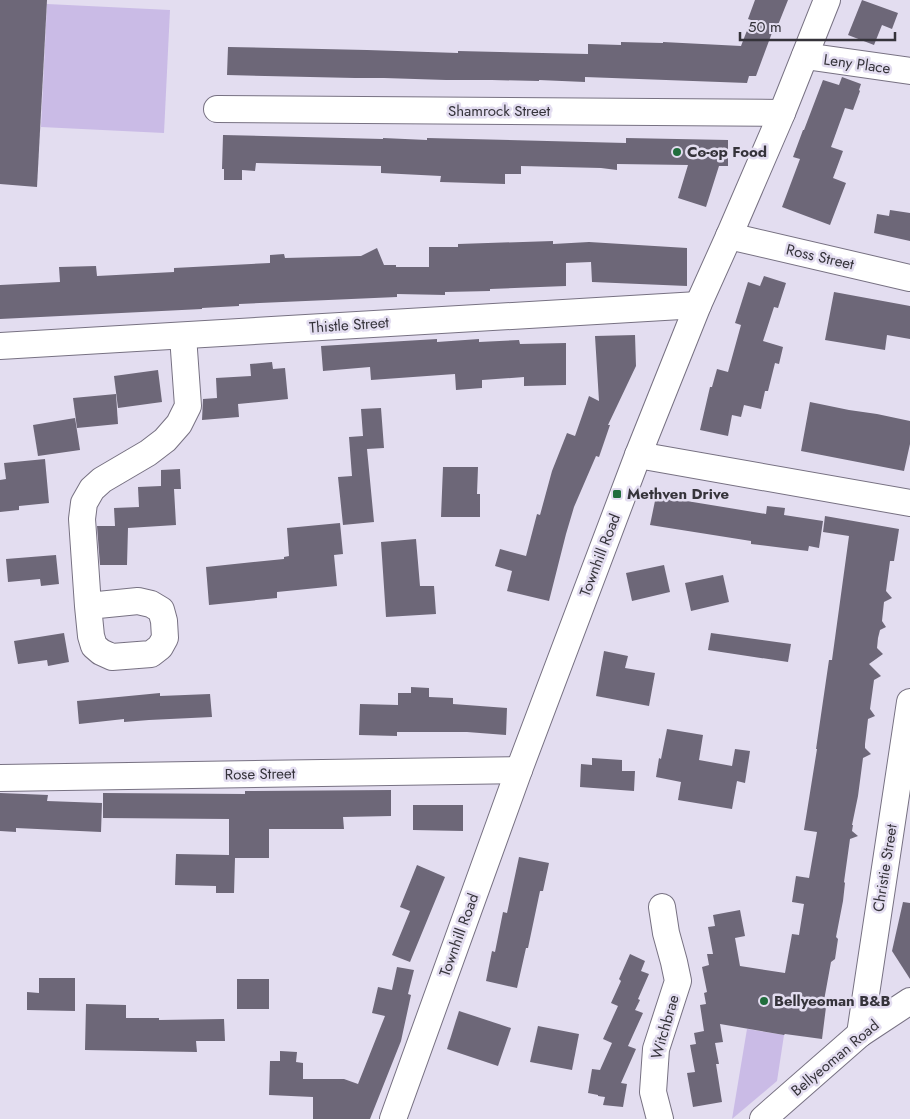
<svg xmlns="http://www.w3.org/2000/svg" width="910" height="1119" font-family="Jost,sans-serif">
<style>
.green{fill:#cabbe6}
.building{fill:#6d6778}
.lines{fill:none;stroke-linecap:round;stroke-linejoin:round}
.minor-casing{stroke:#777182;stroke-width:28}
.minor{stroke:#fff;stroke-width:26}
.poi-dot{fill:#206d3c;stroke:#e3ddf0;stroke-width:2}
.labels{text-anchor:middle;stroke-width:5;stroke-linejoin:round;paint-order:stroke}
.street-label{font-size:15px;fill:#35333a;stroke:#e3ddf0}
.poi-label{font-size:15px;font-weight:bold;fill:#35333a;stroke:#e3ddf0;text-anchor:start}
</style>
<rect width="100%" height="100%" fill="#e3ddf0"/>
<g class="green">
<polygon points="47,4 170,10 164,133 41,127"/>
<polygon points="747,1029 784,1035 777,1081 732,1119"/>
</g>
<g class="building">
<polygon points="0,0 47,0 37,187 0,184"/>
<polygon points="755,0 788,0 776,30 773,30 756,76 749,76 747,83 585,77 585,82 539,80 539,81 492,80 446,80 384,78 355,78 227,75 228,47 367,50 458,53 458,51 588,54 588,44 621,45 621,42 663,43 663,42 741,46 751,20 748,19"/>
<polygon points="862,0 898,13 892,29 882,25 874,45 848,35"/>
<polygon points="842,77 861,84 859,90 860,91 853,110 845,108 831,147 843,151 833,178 846,183 830,225 782,207 800,159 793,157 803,130 804,130 823,80 839,85"/>
<polygon points="223,135 383,139 383,138 427,140 427,138 626,143 626,138 728,140 728,166 719,166 706,207 678,198 688,165 617,164 617,170 601,168 521,166 521,174 505,174 505,184 440,182 441,176 381,173 381,166 256,163 255,171 242,170 242,180 224,180 224,169 222,169"/>
<polygon points="890,210 910,213 910,241 874,233 877,214 889,216"/>
<polygon points="553,241 553,244 589,242 687,248 687,286 592,282 591,262 566,263 566,286 490,289 490,291 445,292 445,295 397,294 397,297 239,304 239,306 202,308 202,309 0,319 0,285 60,282 59,267 96,266 97,276 174,272 174,268 270,263 270,255 284,254 285,258 361,256 377,248 384,265 396,265 396,267 429,267 429,247 458,247 458,244"/>
<polygon points="764,276 786,283 778,308 774,307 763,341 783,347 779,364 775,363 768,391 765,391 761,409 744,405 741,417 732,415 728,436 700,430 710,387 712,387 717,369 728,372 741,325 735,323 748,282 760,286"/>
<polygon points="834,292 910,306 910,339 887,335 885,350 825,340"/>
<polygon points="635,335 636,366 608,425 610,425 599,457 596,456 574,507 566,534 549,601 507,591 512,571 495,566 500,549 526,556 537,514 540,515 552,471 567,433 575,436 589,396 599,401 595,336"/>
<polygon points="437,339 437,342 479,339 479,342 519,340 520,344 566,343 566,385 524,386 524,377 482,380 482,388 456,390 455,374 371,380 370,367 323,371 321,346"/>
<polygon points="272,362 273,369 285,368 288,399 238,404 239,417 202,420 203,399 217,398 216,378 251,376 250,364"/>
<polygon points="158,370 162,402 118,408 114,376"/>
<polygon points="116,394 118,424 77,428 73,398"/>
<polygon points="810,402 849,410 877,414 910,421 910,444 904,471 801,451"/>
<polygon points="381,408 384,448 367,449 374,522 343,525 338,477 352,476 349,437 363,436 361,409"/>
<polygon points="75,418 80,450 38,456 33,425"/>
<polygon points="45,459 49,503 19,506 19,510 0,512 0,480 6,479 4,463"/>
<polygon points="443,467 478,467 477,494 480,494 480,517 441,517"/>
<polygon points="180,469 181,489 174,489 176,525 128,528 127,565 100,565 97,526 115,526 114,508 139,507 138,487 161,486 161,470"/>
<polygon points="656,496 766,514 767,506 785,508 784,515 823,521 819,548 809,546 808,551 751,544 751,541 650,525"/>
<polygon points="825,516 899,529 894,561 890,561 886,591 892,598 884,602 882,621 886,627 880,630 878,638 877,648 883,654 869,664 881,676 874,680 870,709 875,716 868,719 865,744 865,748 871,754 863,758 858,796 852,825 853,825 852,831 858,836 850,839 844,882 845,883 843,901 836,937 838,939 835,959 831,962 823,1006 826,1007 822,1039 785,1034 784,1035 720,1024 723,1042 715,1043 719,1064 716,1064 722,1102 693,1107 687,1073 695,1072 690,1045 696,1044 694,1033 704,1031 700,1005 706,1004 704,993 707,992 702,967 709,965 707,954 713,954 708,927 715,926 713,915 740,910 745,936 735,938 740,966 785,973 792,934 799,935 804,904 792,902 796,876 809,878 817,832 804,830 817,749 816,749 829,660 832,660 849,536 823,532"/>
<polygon points="340,523 343,554 334,555 337,586 277,592 277,598 209,605 206,567 284,559 284,557 289,556 287,528"/>
<polygon points="416,539 420,586 434,586 436,614 386,617 381,542"/>
<polygon points="56,555 59,584 41,586 40,579 8,582 6,559"/>
<polygon points="664,565 670,592 632,601 626,573"/>
<polygon points="723,575 729,602 691,611 685,583"/>
<polygon points="64,633 69,662 48,666 47,660 18,664 14,641"/>
<polygon points="711,633 791,644 788,662 708,650"/>
<polygon points="604,651 628,656 625,668 655,673 649,706 596,696"/>
<polygon points="411,687 429,688 429,697 453,698 453,704 507,708 506,735 467,732 397,732 397,736 359,735 360,704 398,705 398,693 411,693"/>
<polygon points="160,693 160,696 210,694 212,717 149,720 124,722 124,719 79,724 77,701"/>
<polygon points="667,729 703,735 699,760 732,766 735,749 750,751 745,783 737,781 732,809 678,800 681,782 656,777 659,758 661,759"/>
<polygon points="592,758 622,760 622,771 635,771 634,791 580,787 581,764 592,765"/>
<polygon points="391,790 391,816 343,817 344,829 269,829 269,858 235,858 234,893 216,893 216,886 175,885 176,854 229,855 229,819 103,818 103,793 245,794 245,791"/>
<polygon points="0,793 48,795 47,801 102,803 101,832 16,828 16,832 0,831"/>
<polygon points="413,805 463,805 463,831 413,830"/>
<polygon points="519,857 549,863 543,891 540,891 528,948 526,948 517,988 486,981 492,951 495,952 503,912 507,913"/>
<polygon points="417,865 445,877 410,962 392,955 410,911 400,907"/>
<polygon points="903,902 910,903 910,979 892,951"/>
<polygon points="630,954 645,961 641,971 649,974 638,999 640,1000 635,1010 643,1013 628,1046 636,1049 621,1083 627,1084 623,1107 603,1105 605,1097 598,1096 598,1095 588,1093 592,1069 600,1070 612,1043 603,1039 618,1006 611,1003 621,981 619,979"/>
<polygon points="397,967 414,970 408,994 411,995 401,1041 370,1119 313,1119 313,1097 269,1095 270,1061 280,1061 280,1051 297,1052 296,1062 303,1063 303,1079 344,1079 358,1084 385,1016 372,1013 378,987 392,990"/>
<polygon points="39,978 75,978 75,1011 27,1010 27,992 39,993"/>
<rect x="237" y="979" width="32" height="30"/>
<polygon points="86,1004 126,1005 126,1018 159,1018 159,1020 224,1019 225,1041 196,1041 197,1052 85,1050"/>
<polygon points="459,1011 511,1028 498,1066 447,1049"/>
<polygon points="538,1026 579,1034 572,1070 530,1062"/>
</g>
<g class="lines">
<g class="minor-casing">
<g id="minor">
<polyline points="805,56 910,71"/>
<polyline points="217,109 782,113"/>
<polyline points="729,236 910,278"/>
<polyline points="0,346 698,305"/>
<polyline points="638,455 910,503"/>
<polyline points="88,606 91,636 94,646 101,652 112,657 151,654 160,647 165,638 164,621 161,610 151,604 138,601 88,606 82,519 84,503 92,489 102,480 148,453 165,440 179,424 188,406 183,336"/>
<polyline points="0,778 519,770"/>
<polyline points="860,1034 910,702"/>
<polyline points="393,1119 519,770 638,455 698,305 729,236 782,113 827,0"/>
<polyline points="660,1119 653,1092 656,1049 678,981 674,962 666,933 662,907"/>
<polyline points="763,1119 860,1034 910,1001"/>
</g>
</g>
<use href="#minor" class="minor"/>
</g>
<g class="poi-dot">
<circle cx="677" cy="152" r="5"/>
<rect x="612" y="489" width="10" height="10" rx="2.5"/>
<circle cx="764" cy="1001" r="5"/>
</g>
<g class="labels">
<g class="street-label">
<text transform="translate(857 64) rotate(8)" y="5">Leny Place</text>
<text x="499" y="116">Shamrock Street</text>
<text transform="translate(820 257) rotate(13)" y="5">Ross Street</text>
<text transform="translate(349 325) rotate(-4)" y="5">Thistle Street</text>
<text transform="translate(600 555) rotate(-69)" y="5">Townhill Road</text>
<text transform="translate(260 774) rotate(-1)" y="5">Rose Street</text>
<text transform="translate(885 868) rotate(-81)" y="5">Christie Street</text>
<text transform="translate(459 935) rotate(-70)" y="5">Townhill Road</text>
<text transform="translate(665 1027) rotate(-74)" y="5">Witchbrae</text>
<text transform="translate(835 1058) rotate(-40)" y="5">Bellyeoman Road</text>
</g>
<g class="poi-label">
<text x="687" y="157">Co-op Food</text>
<text x="627" y="499">Methven Drive</text>
<text x="774" y="1006">Bellyeoman B&amp;B</text>
</g>
</g>
<path d="M740 32v8h155v-8" fill="none" stroke="#35333a" stroke-width="2.5"/>
<text x="748" y="32" font-size="15" fill="#35333a" stroke="#e3ddf0" stroke-width="4" paint-order="stroke">50 m</text>
</svg>
